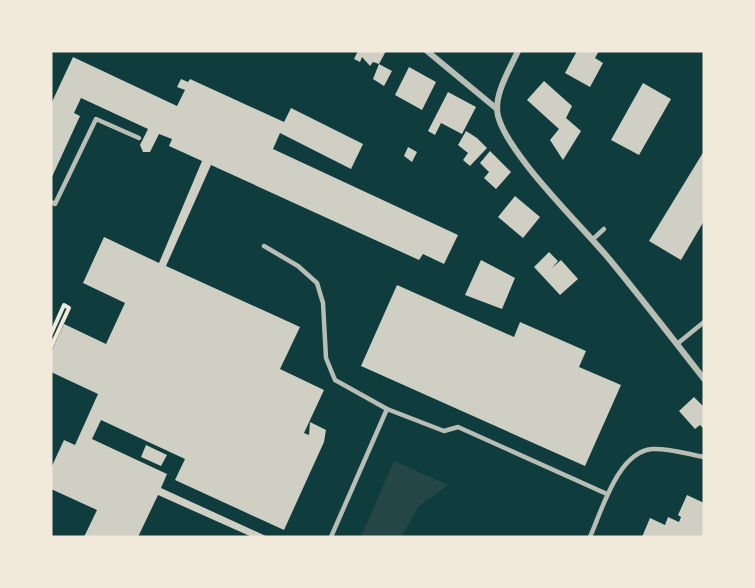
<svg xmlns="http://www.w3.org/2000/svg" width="755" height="588" font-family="'Source Serif 4',serif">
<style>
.green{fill:#244646}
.building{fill:#cfcfc3}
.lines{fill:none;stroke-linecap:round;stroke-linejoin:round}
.path{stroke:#f1e9da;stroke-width:4}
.service{stroke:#b8beb3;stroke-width:4.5}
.minor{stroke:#b8beb3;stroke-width:6}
</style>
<rect width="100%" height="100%" fill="#0f3d3e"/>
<polygon class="green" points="394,461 448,485 419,506 401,537 361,537"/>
<g class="building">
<polygon points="358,51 386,51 379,64 392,71 384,86 373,79 379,64 373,62 370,66 362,57 360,62 354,59"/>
<polygon points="577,51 599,51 595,58 603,63 590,87 565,73"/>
<polygon points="73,57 177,106 185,90 177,87 181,79 188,82 190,79 284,122 291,108 363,144 351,169 280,133 273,149 458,235 444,264 423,254 419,260 211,165 166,266 300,327 280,369 324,390 304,433 309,435 310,422 326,430 324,442 284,530 175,480 185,459 101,420 92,439 167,474 161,488 268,537 252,537 158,495 138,537 84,537 97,510 51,489 51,468 64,440 75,445 98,394 51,372 51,352 64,324 106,344 125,303 83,283 104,237 159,263 202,161 169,146 172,139 159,134 150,152 143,152 140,145 148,129 81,98 74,113 80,116 51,179 51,104"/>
<polygon points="409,67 436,82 422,110 395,95"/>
<polygon points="544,81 572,106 566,118 581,131 563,160 550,140 559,129 527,100"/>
<polygon points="643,83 671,99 639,155 611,140"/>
<polygon points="448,92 476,107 462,134 441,123 435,135 428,131"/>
<polygon points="466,131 477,138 487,148 470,166 463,160 468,153 458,145"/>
<polygon points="408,147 417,152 412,162 404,156"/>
<polygon points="490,151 511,172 496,189 484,178 489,172 480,163"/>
<polygon points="704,151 704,221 681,260 649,241"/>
<polygon points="515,196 540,217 523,238 498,217"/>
<polygon points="549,252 558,261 552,268 561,260 578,279 560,295 534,267"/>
<polygon points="481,260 515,278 502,309 465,295"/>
<polygon points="397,285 514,337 520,322 586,351 579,367 621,385 585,466 361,366"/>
<polygon points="694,397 704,407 704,429 700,425 695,429 679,411"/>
<polygon points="146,445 167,455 161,466 141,457"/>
<polygon points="687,495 704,503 704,537 642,537 650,518 665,525 668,517 679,522 681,517 678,515"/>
</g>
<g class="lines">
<polyline class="path" points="51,334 64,305 69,308 51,347"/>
<g class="service">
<polyline points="51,202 55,204 96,119 139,138"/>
<polyline points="592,240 604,229"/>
<polyline points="264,246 298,266 317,283 323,303 326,358 335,380 387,409 444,431 458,427 607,494"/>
<polyline points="677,344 704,322"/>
<polyline points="331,537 387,409"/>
<path d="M590,537C602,510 618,452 652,449C668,448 688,454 704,457"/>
</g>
<g class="minor">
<polyline points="427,51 497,109"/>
<path d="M518,51C510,69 493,95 498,116C508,155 582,226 610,260C642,299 673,339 704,379"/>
</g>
</g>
<rect width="755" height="588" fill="none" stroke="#f1e9da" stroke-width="105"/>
</svg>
